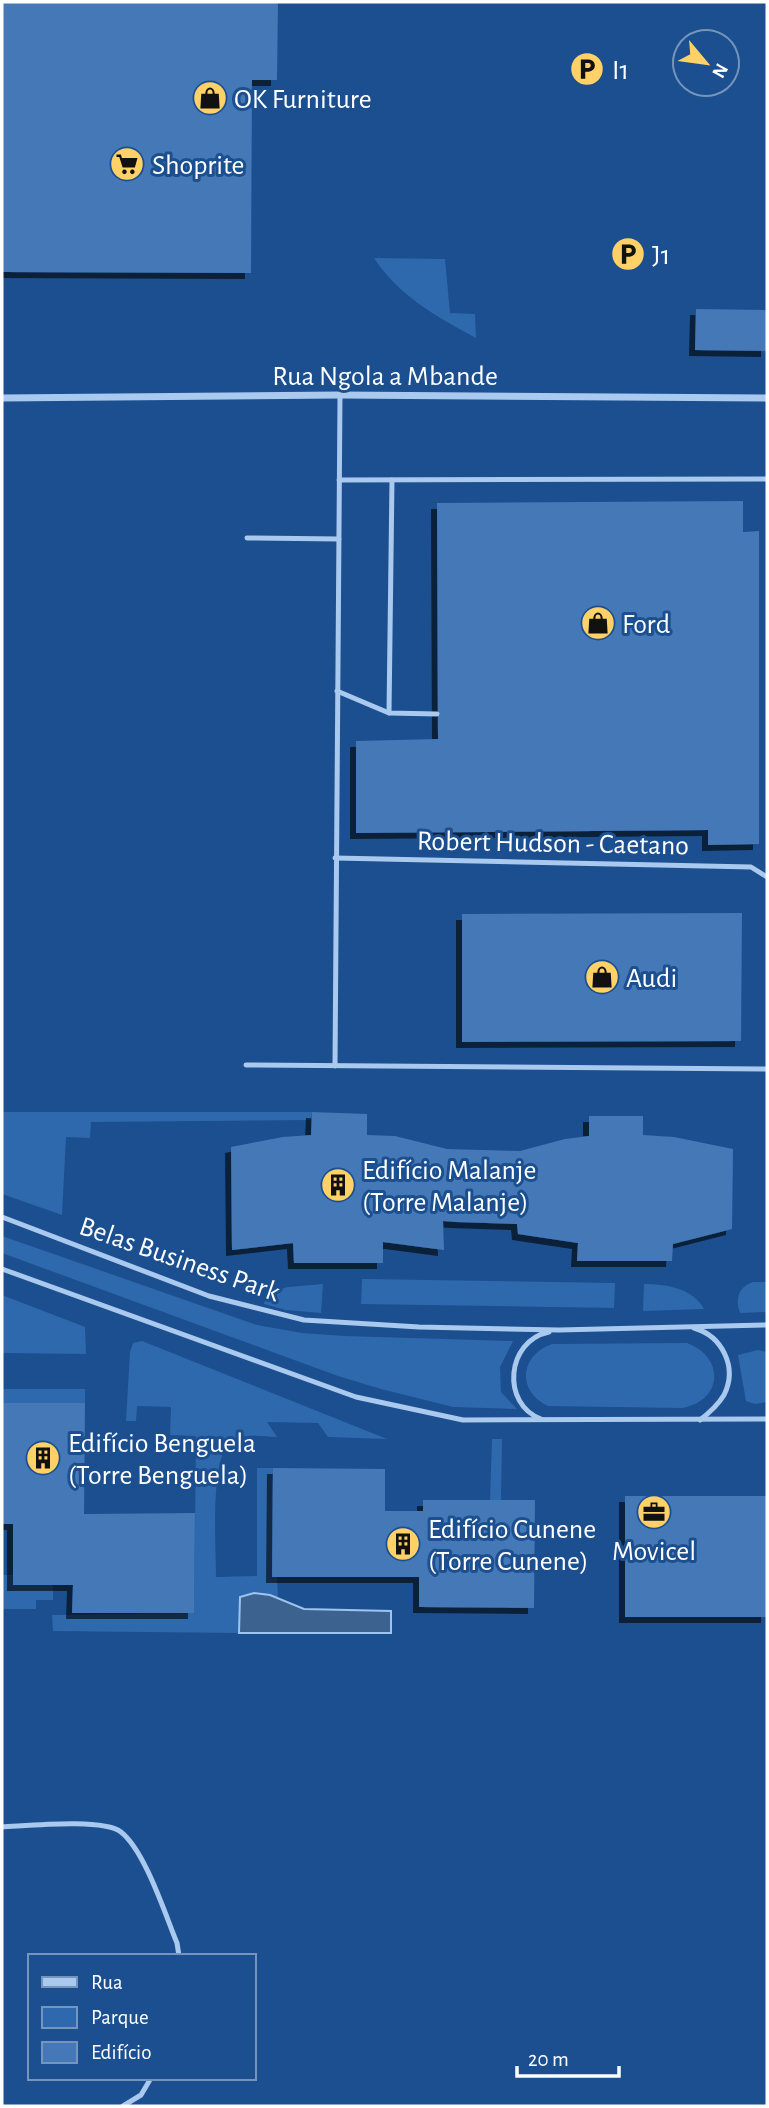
<svg xmlns="http://www.w3.org/2000/svg" width="769" height="2108" font-family="'Alegreya Sans',sans-serif">
<style>
.green{fill:#2e69ad}
.water{fill:#3c6290;stroke:#9cc4f0;stroke-width:2}
.building{fill:#4478b7;filter:url(#shadow)}
.lines{fill:none;stroke-linecap:round;stroke-linejoin:round}
.lane{stroke:#a9c9ee;stroke-width:5}
.street{stroke:#a9c9ee;stroke-width:7}
.labels{text-anchor:middle;stroke-width:6;stroke-linejoin:round;paint-order:stroke}
.poi-label{font-size:28px;fill:#fff;stroke:#1b4f8f;text-anchor:start}
.street-label{font-size:28px;fill:#fff;stroke:#1b4f8f}
</style>
<defs>
<filter id="shadow"><feDropShadow dx="-6" dy="6" stdDeviation="0" flood-color="#0009"/></filter>
</defs>
<rect width="100%" height="100%" fill="#1b4f8f"/>
<g class="green">
<path d="M374,258L445,259L450,313L475,314L476,338C437,317 399,296 374,258Z"/>
<polygon points="2,1112 312,1112 311,1120 91,1122 90,1138 66,1137 62,1215 2,1194"/>
<polygon points="2,1236 257,1325 302,1333 344,1336 513,1341 500,1367 501,1392 517,1409 453,1407 381,1389 338,1376 2,1253"/>
<polygon points="362,1279 615,1283 614,1308 361,1304"/>
<path d="M753,1282H767V1312L740,1313C735,1299 738,1287 753,1282Z"/>
<polygon points="323,1284 321,1313 286,1310 264,1304 267,1293 288,1287"/>
<path d="M644,1284C665,1284 693,1288 704,1309L643,1311Z"/>
<polygon points="2,1295 85,1327 86,1354 2,1353"/>
<path d="M142,1341L387,1439L328,1437L318,1423L267,1422L277,1437C262,1437 241,1432 229,1443C210,1463 216,1548 216,1577L257,1576V1468H273L272,1576H277L278,1599L270,1595L240,1597L239,1633L53,1631L52,1615L194,1613L196,1436L170,1435L171,1407L137,1406L136,1421H126L130,1352L133,1343Z"/>
<path d="M687,1343C725,1357 723,1401 682,1408L548,1406C516,1391 520,1355 552,1344Z"/>
<polygon points="758,1350 767,1352 767,1402 755,1404 746,1401 738,1355"/>
<rect x="2" y="1389" width="83" height="14"/>
<polygon points="492,1439 502,1439 501,1500 490,1500"/>
<polygon points="2,1575 13,1575 13,1585 53,1585 53,1600 36,1600 36,1609 2,1609"/>
</g>
<polygon class="water" points="254,1593 270,1595 304,1609 391,1611 391,1633 239,1633 240,1597"/>
<g class="building">
<polygon points="2,2 278,2 277,80 252,80 251,273 2,272"/>
<polygon points="696,309 767,310 767,351 695,350"/>
<polygon points="743,501 743,532 759,531 759,844 708,845 708,830 356,833 356,741 438,739 437,503"/>
<polygon points="742,913 741,1041 462,1042 462,914"/>
<polygon points="312,1112 367,1114 367,1135 395,1136 447,1149 520,1151 565,1139 589,1136 589,1116 643,1116 643,1135 674,1137 733,1149 732,1229 673,1244 672,1261 577,1261 578,1243 518,1234 517,1224 456,1222 443,1221 444,1250 383,1242 383,1263 294,1263 293,1243 232,1250 231,1147 283,1137 311,1135"/>
<polygon points="2,1403 85,1403 84,1514 195,1513 194,1613 72,1613 73,1585 13,1585 13,1524 2,1524"/>
<polygon points="273,1468 385,1469 385,1511 423,1511 423,1500 535,1500 534,1608 419,1607 419,1577 272,1577"/>
<rect x="625" y="1496" width="142" height="121"/>
</g>
<g class="lines">
<g class="lane">
<polyline points="339,480 767,479"/>
<polyline points="247,538 339,539"/>
<polyline points="337,691 389,713 437,714"/>
<polyline points="389,713 392,480"/>
<polyline points="335,858 751,867 767,877"/>
<polyline points="246,1065 767,1069"/>
<polyline points="335,1066 340,395"/>
<polyline points="2,1217 209,1296 304,1320 419,1327 559,1330 767,1325"/>
<polyline points="2,1269 356,1397 463,1420 767,1419"/>
<path d="M694,1328C722,1336 738,1367 724,1395C718,1405 709,1413 700,1420"/>
<path d="M541,1419C501,1404 506,1341 549,1332"/>
<path d="M2,1827C26,1826 103,1818 121,1832C145,1851 165,1914 177,1943L179,1956"/>
<polyline points="123,2106 141,2095 151,2078"/>
</g>
<polyline class="street" points="2,398 340,395 767,398"/>
</g>
<defs>
<g id="parking-disc" transform="scale(1.75)"><circle r="9.5" fill="#ffd166" stroke="#1b4f8f"/><path d="M-3.5-5.5H1a3.5 3.5 0 0 1 0 7H-1V5.5H-3.5ZM-1-3.4V-.6H.8a1.4 1.4 0 0 0 0-2.8Z" fill="#111"/></g>
<g id="shop-disc" transform="scale(1.75)"><circle r="9.5" fill="#ffd166" stroke="#1b4f8f"/><path d="M-5-2.5h2.3a2.7 3.5 0 0 1 5.4 0H5L5.5 6h-11ZM-1.5-2.5h3a1.5 2.3 0 0 0-3 0Z" fill="#111"/></g>
<g id="supermarket-disc" transform="scale(1.75)"><circle r="9.5" fill="#ffd166" stroke="#1b4f8f"/><path d="M-6-5.5h2.5l.6 2H6L4.5 2H-2.5L-4.4-4H-6ZM-1.5 3.2a1.3 1.3 0 1 0 .1 0ZM3 3.2a1.3 1.3 0 1 0 .1 0Z" fill="#111"/></g>
<g id="building-disc" transform="scale(1.75)"><circle r="9.5" fill="#ffd166" stroke="#1b4f8f"/><path d="M-4-6H4V6H1V3H-1V6H-4ZM-2.5-4.3h1.7v1.8h-1.7ZM.8-4.3h1.7v1.8H.8ZM-2.5-1h1.7V.8h-1.7ZM.8-1h1.7V.8H.8Z" fill="#111"/></g>
<g id="office-disc" transform="scale(1.75)"><circle r="9.5" fill="#ffd166" stroke="#1b4f8f"/><path d="M-6-3h4V-5.5h4V-3h4V5H-6ZM-1-4.5V-3h2v-1.5ZM-6 0V1H6V0Z" fill="#111"/></g>
</defs>
<g fill-rule="evenodd">
<use href="#parking-disc" x="587" y="69"/>
<use href="#shop-disc" x="210" y="98"/>
<use href="#supermarket-disc" x="127" y="164"/>
<use href="#parking-disc" x="628" y="254"/>
<use href="#shop-disc" x="598" y="623"/>
<use href="#shop-disc" x="602" y="977"/>
<use href="#building-disc" x="338" y="1185"/>
<use href="#building-disc" x="43" y="1458"/>
<use href="#office-disc" x="654" y="1512"/>
<use href="#building-disc" x="403" y="1544"/>
</g>
<g class="labels">
<g class="poi-label">
<text x="612" y="79">I1</text>
<text x="234" y="108">OK Furniture</text>
<text x="152" y="174">Shoprite</text>
<text x="652" y="264">J1</text>
<text x="622" y="633">Ford</text>
<text x="626" y="987">Audi</text>
<text x="362" y="1179">Edifício Malanje<tspan x="362" dy="32">(Torre Malanje)</tspan></text>
<text x="68" y="1452">Edifício Benguela<tspan x="68" dy="32">(Torre Benguela)</tspan></text>
<text x="428" y="1538">Edifício Cunene<tspan x="428" dy="32">(Torre Cunene)</tspan></text>
<text x="654" y="1560" text-anchor="middle">Movicel</text>
</g>
<g class="street-label">
<text x="385" y="385">Rua Ngola a Mbande</text>
<text transform="translate(553 842) rotate(1)" y="10">Robert Hudson - Caetano</text>
<text transform="translate(180 1258) rotate(19)" y="10">Belas Business Park</text>
</g>
</g>
<rect width="769" height="2108" fill="none" stroke="#ffffff" stroke-width="7"/>
<rect x="28" y="1954" width="228" height="126" fill="#1b4f8f" stroke="#7695bc" stroke-width="2"/>
<rect x="42" y="1977" width="35" height="10" fill="#a9c9ee" stroke="#7695bc" stroke-width="2"/>
<text x="91" y="1989" font-size="21" fill="#ffffff">Rua</text>
<rect x="42" y="2007" width="35" height="21" fill="#2e69ad" stroke="#7695bc" stroke-width="2"/>
<text x="91" y="2024" font-size="21" fill="#ffffff">Parque</text>
<rect x="42" y="2042" width="35" height="21" fill="#4478b7" stroke="#7695bc" stroke-width="2"/>
<text x="91" y="2059" font-size="21" fill="#ffffff">Edifício</text>
<g transform="translate(706 63) rotate(119)"><circle r="33" fill="#1b4f8f" stroke="#7695bc" stroke-width="2"/>
<path d="M0-5L12 26L0 18L-12 26Z" fill="#ffd166"/>
<text y="-10" font-size="19" font-weight="bold" text-anchor="middle" fill="#ffffff">N</text>
</g>
<path d="M517 2066v10h102v-10" fill="none" stroke="#ffffff" stroke-width="3.5"/>
<text x="528" y="2066" font-size="21" fill="#ffffff" stroke="#1b4f8f" stroke-width="5" paint-order="stroke">20 m</text>
</svg>
